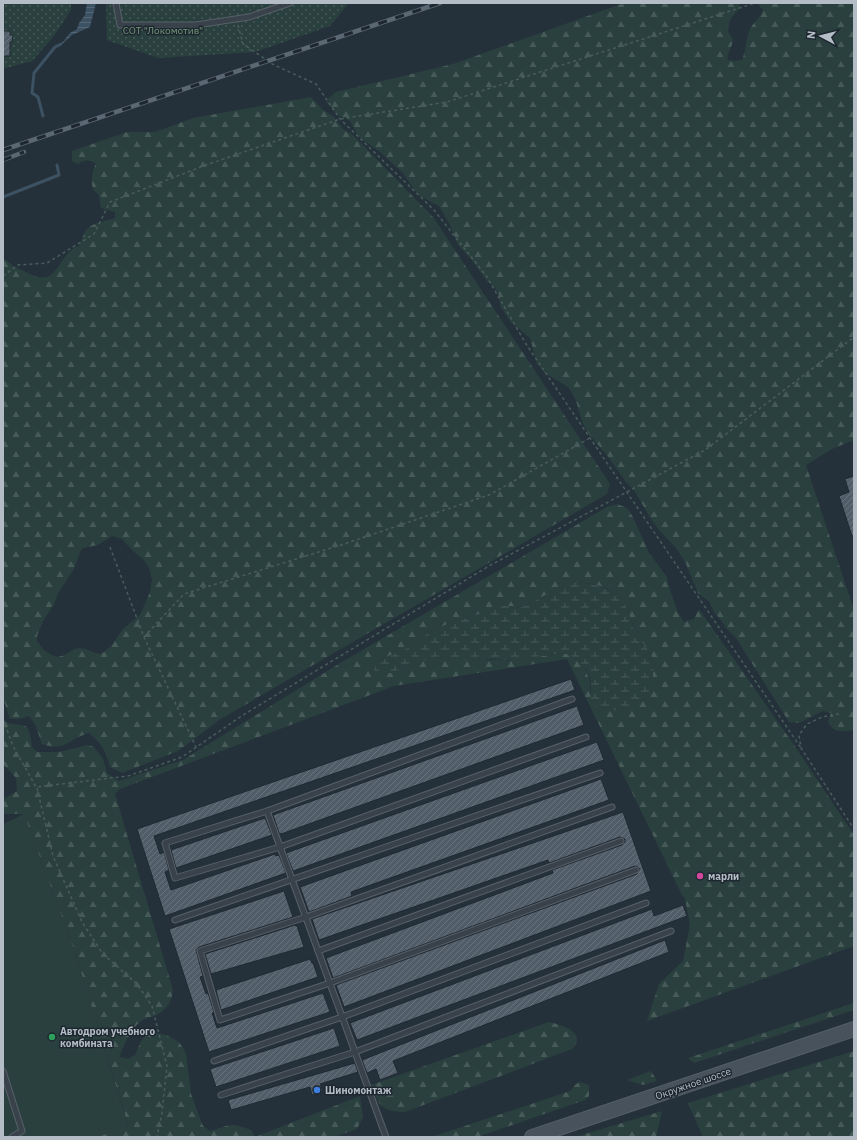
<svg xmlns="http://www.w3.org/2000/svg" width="857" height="1140" font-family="'IBM Plex Sans',sans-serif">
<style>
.grass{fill:#2a403e}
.forest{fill:url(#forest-firs);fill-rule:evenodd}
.wetland{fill:url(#wetland-marsh)}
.garden{fill:url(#garden-dots)}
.water{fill:url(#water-rules)}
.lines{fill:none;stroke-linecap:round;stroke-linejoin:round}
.stream{stroke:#3c5162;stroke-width:3}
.building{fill:url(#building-hatch);stroke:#202932}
.lane-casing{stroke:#576069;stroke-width:7}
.secondary-casing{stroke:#576069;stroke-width:16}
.path{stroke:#495c5c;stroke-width:1.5;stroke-dasharray:3 3;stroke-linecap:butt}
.lane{stroke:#39424b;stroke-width:5}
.secondary{stroke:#47525d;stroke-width:14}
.rail-casing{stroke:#5b6772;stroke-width:4.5}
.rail{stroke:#1e2730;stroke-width:3;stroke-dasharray:9;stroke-linecap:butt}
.hotel-dot{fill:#d1479c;stroke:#1e2730;stroke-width:1.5}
.leisure-dot{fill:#2e9e5b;stroke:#1e2730;stroke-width:1.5}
.shop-dot{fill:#3f7fe0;stroke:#1e2730;stroke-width:1.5}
.labels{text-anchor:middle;stroke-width:3;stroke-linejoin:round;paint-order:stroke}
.park-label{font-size:10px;fill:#749a79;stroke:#1e2730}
.poi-label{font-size:10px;font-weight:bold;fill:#b4bdc6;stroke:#1e2730;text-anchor:start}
.street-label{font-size:10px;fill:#b4bdc6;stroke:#1e2730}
</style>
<defs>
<pattern id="forest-firs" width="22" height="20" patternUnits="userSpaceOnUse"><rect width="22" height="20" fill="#2a403e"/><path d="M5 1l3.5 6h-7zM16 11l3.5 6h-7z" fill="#465a58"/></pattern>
<pattern id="wetland-marsh" width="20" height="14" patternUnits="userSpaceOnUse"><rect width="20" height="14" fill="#2a403e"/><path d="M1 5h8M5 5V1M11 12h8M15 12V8" fill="none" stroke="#465a58"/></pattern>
<pattern id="garden-dots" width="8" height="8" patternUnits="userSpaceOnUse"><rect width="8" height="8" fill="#2a403e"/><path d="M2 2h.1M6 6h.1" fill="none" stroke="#465a58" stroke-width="1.8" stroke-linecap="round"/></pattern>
<pattern id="water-rules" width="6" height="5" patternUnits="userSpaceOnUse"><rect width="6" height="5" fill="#3c5162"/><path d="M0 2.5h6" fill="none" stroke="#566877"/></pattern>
<pattern id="building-hatch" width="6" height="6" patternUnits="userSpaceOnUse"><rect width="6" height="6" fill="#515d68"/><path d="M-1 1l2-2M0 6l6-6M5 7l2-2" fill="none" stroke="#68727c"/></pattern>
</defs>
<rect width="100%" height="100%" fill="#25313a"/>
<polygon class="grass" points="24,814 74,949 128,1126 98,1137 3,1137 3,824"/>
<g class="forest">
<path d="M624,3H739L740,8C732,16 726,23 729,34C739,42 725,51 728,60L735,61L742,60C746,51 746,40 749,31C752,23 761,18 763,10L757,3H854V440L832,449L806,465L854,610V730C843,731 834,734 828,722L831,713L823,711L799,723L789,722L736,638L725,627L724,624L714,612L710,602L698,593L686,564L677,549L660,531L651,519L634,490L626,482L609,458L588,433L583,424L576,401L571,391L568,387L545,373L537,364L530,338L510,321L501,307L498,293L494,286L487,281L471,259L458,245L450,225L439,206L418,195L403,173L379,151L359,137L350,121L338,115L327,103L328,99L336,92L453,64Z"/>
<path d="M311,97L323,110L334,117L343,129L354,136L433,217L610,484L607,494L219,720L178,751L122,773L110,767C106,751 102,744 89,733C67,739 67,752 42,744L35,724L29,716L19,719H10L3,698V258C7,260 9,263 13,266C19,269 26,272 32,275C59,287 58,253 79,246C81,242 82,238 84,234C89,222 104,222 115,218V212L101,208L99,195C97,193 95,192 94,190C89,184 93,170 96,163C89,159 84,160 78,164L72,161V151L127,132H155L193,118ZM112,536L122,539L132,550L144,560L150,570L152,580L150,592L140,615L123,629L112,645L104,652L100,654L95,653L86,649L80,648L75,649L62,656L57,657L52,655L44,650L37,641V636L43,621L54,604L58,593L74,569L80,552L83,548L98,545Z"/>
<path d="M617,504L627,508L633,517L649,553L667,577L669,587L678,613L684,622L694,619L699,609L794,745L854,835V946L647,1021L659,984L683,961L690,925L685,899L682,895L567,659L394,686L120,789L115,794L173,990C172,1003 164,1014 151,1017C147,1018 143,1019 140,1022C132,1028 122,1047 120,1057L128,1059L135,1055L141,1041L146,1035L152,1032L166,1035L179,1042L186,1053L191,1094L203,1126L210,1131C217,1130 225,1125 232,1125C239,1125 245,1128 251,1130L255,1137L360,1096L363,1117L357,1129L334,1137H98L128,1125L74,949L24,814H3V799L17,791L16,778L3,764V720C9,725 20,724 27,727L30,734L32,747L37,752H59L88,745L94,747L103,759L107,773L119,781L183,760L342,662L607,507ZM570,582C605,584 617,587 631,620C634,625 634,633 637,638C638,640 642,642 644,644C647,648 649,653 652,657L644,700L631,706L617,710L590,693C592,675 581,657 563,653L521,659L515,661L432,657L412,666L389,673L376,662L384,658L408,648L416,644L428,633L452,622L470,617L505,606L523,607Z"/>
<polygon points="854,1003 854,1010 694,1063 688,1058"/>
<path d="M549,1022C561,1025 588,1032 572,1049L405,1112C397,1112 385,1111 380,1104C376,1099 374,1091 371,1085Z"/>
<polygon points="854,1051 854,1136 703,1137 688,1103"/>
<polygon points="651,1071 657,1081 643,1085 627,1080"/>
<polygon points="580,1082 589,1085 589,1096 585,1100 477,1137 432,1137 570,1091 576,1084"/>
<polygon points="662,1111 656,1137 575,1137"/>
</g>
<path class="wetland" d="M570,582C592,583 614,586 626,607C631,616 632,626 636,636C637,639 640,640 642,642C647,648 653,656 653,664C654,674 652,691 644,699C633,712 604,714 591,703C590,697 591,690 591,684C589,669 577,656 563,653L521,659L515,661L492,659L471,660L432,657L412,666L389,673H381L374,671L376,662L384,658L408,648L416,644L428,633L452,622L478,615L494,606H505L523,607Z"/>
<g class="garden">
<polygon points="3,3 71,3 71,10 54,36 32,61 3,69"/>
<polygon points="106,3 349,3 330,26 255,52 158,58 107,40"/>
</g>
<polygon class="water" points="87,3 96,3 90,27 72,35 58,48 70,33 77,29 79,23 85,15"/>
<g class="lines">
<g class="stream">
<polyline points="43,116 38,97 32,93 34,73 55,47 61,44"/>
<polyline points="3,197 59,175 57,165"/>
</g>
</g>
<g class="building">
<polygon points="3,31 10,31 10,35 13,35 12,42 10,42 10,56 3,56"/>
<polygon points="854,476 854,536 852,536 839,496 849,492 845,479"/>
<polygon points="571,679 575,690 154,836 160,854 164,852 169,870 165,872 171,890 275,854 276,856 279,855 286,873 165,916 137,829"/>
<polygon points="577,706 584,725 281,834 279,833 273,815"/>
<polygon points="597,742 604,760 293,871 286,853"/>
<polygon points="601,779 609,800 351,892 352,896 309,912 300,887"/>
<polygon points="623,812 651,891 344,1007 336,985 637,874 640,869 638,867 635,866 333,978 326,958 553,873 552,870 622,845 625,842 625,839 620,837 549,863 548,860 319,940 312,919"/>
<polygon points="265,818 272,835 176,868 171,850"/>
<polygon points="284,891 293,917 199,947 196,950 203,976 200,977 206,994 208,993 214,1012 212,1013 217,1028 323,993 330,1012 209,1052 169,929"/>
<polygon points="683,905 687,916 357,1040 350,1023 652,909 654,916"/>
<polygon points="295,925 296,926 297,926 304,947 211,974 205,954"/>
<polygon points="665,940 669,952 393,1061 398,1073 380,1080 376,1069 367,1073 362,1060"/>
<polygon points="310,959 312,963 313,963 318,977 221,1010 216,990"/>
<polygon points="334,1028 340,1046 216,1087 210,1069"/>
<polygon points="355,1063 358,1072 320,1084 323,1091 312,1095 310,1087 231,1110 228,1100"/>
</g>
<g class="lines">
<g class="lane-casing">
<g id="lane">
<polyline points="116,3 120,25 196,25 249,17 290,3"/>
<polyline points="572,699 267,811 165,843 175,878 280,847 586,737"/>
<polyline points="612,807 306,917 200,951 220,1020 330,983 636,870"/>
<polyline points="267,811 386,1137"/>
<polyline points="175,920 600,773"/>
<polyline points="318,951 621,841"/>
<polyline points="214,1061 342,1017 646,903"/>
<polyline points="3,1071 22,1131 12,1137"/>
<polyline points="221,1095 355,1052 671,931"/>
</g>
</g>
<g class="secondary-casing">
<polyline id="secondary" points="532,1137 854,1029"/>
</g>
<g class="path">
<polyline points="238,25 243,44 274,65 316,84 340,119 434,210 487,277 526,344 801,748"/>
<polyline points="3,276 18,265 47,263 94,234 110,202 206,165 340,119 447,102 755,3"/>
<polyline points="110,547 144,637 196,747"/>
<polyline points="144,637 184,594 341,545 489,495 590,438"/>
<polyline points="839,714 822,717 807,724 799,735 801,748 854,829"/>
<polyline points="3,719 13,746 36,787 128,776 182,757 243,715 489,566 705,450 854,337"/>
<polyline points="37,788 53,856 82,922 103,954 137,984 152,1006 167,1066 162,1113 157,1137"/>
</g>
<use href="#lane" class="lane"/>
<use href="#secondary" class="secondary"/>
<g class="rail-casing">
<g id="rail">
<polyline points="3,150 440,3"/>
<polyline points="3,160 24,152"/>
</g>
</g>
<use href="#rail" class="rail"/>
</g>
<circle class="hotel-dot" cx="700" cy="876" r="4"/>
<circle class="leisure-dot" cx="52" cy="1037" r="4"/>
<circle class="shop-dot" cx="317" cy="1090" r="4"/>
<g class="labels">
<g class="park-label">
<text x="163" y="34">СОТ "Локомотив"</text>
</g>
<g class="poi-label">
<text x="708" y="880">марли</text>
<text x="60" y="1035">Автодром учебного<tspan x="60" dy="12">комбината</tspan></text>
<text x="325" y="1094">Шиномонтаж</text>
</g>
<g class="street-label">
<text transform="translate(693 1083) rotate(-19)" y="4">Окружное шоссе</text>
</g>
</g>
<rect width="857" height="1140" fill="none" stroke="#b4bdc6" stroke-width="8"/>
<g transform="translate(821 36) rotate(277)" stroke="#1e2730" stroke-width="3" paint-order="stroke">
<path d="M0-3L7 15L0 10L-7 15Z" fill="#b4bdc6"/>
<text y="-6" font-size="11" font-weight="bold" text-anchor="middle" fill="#b4bdc6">N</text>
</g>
</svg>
